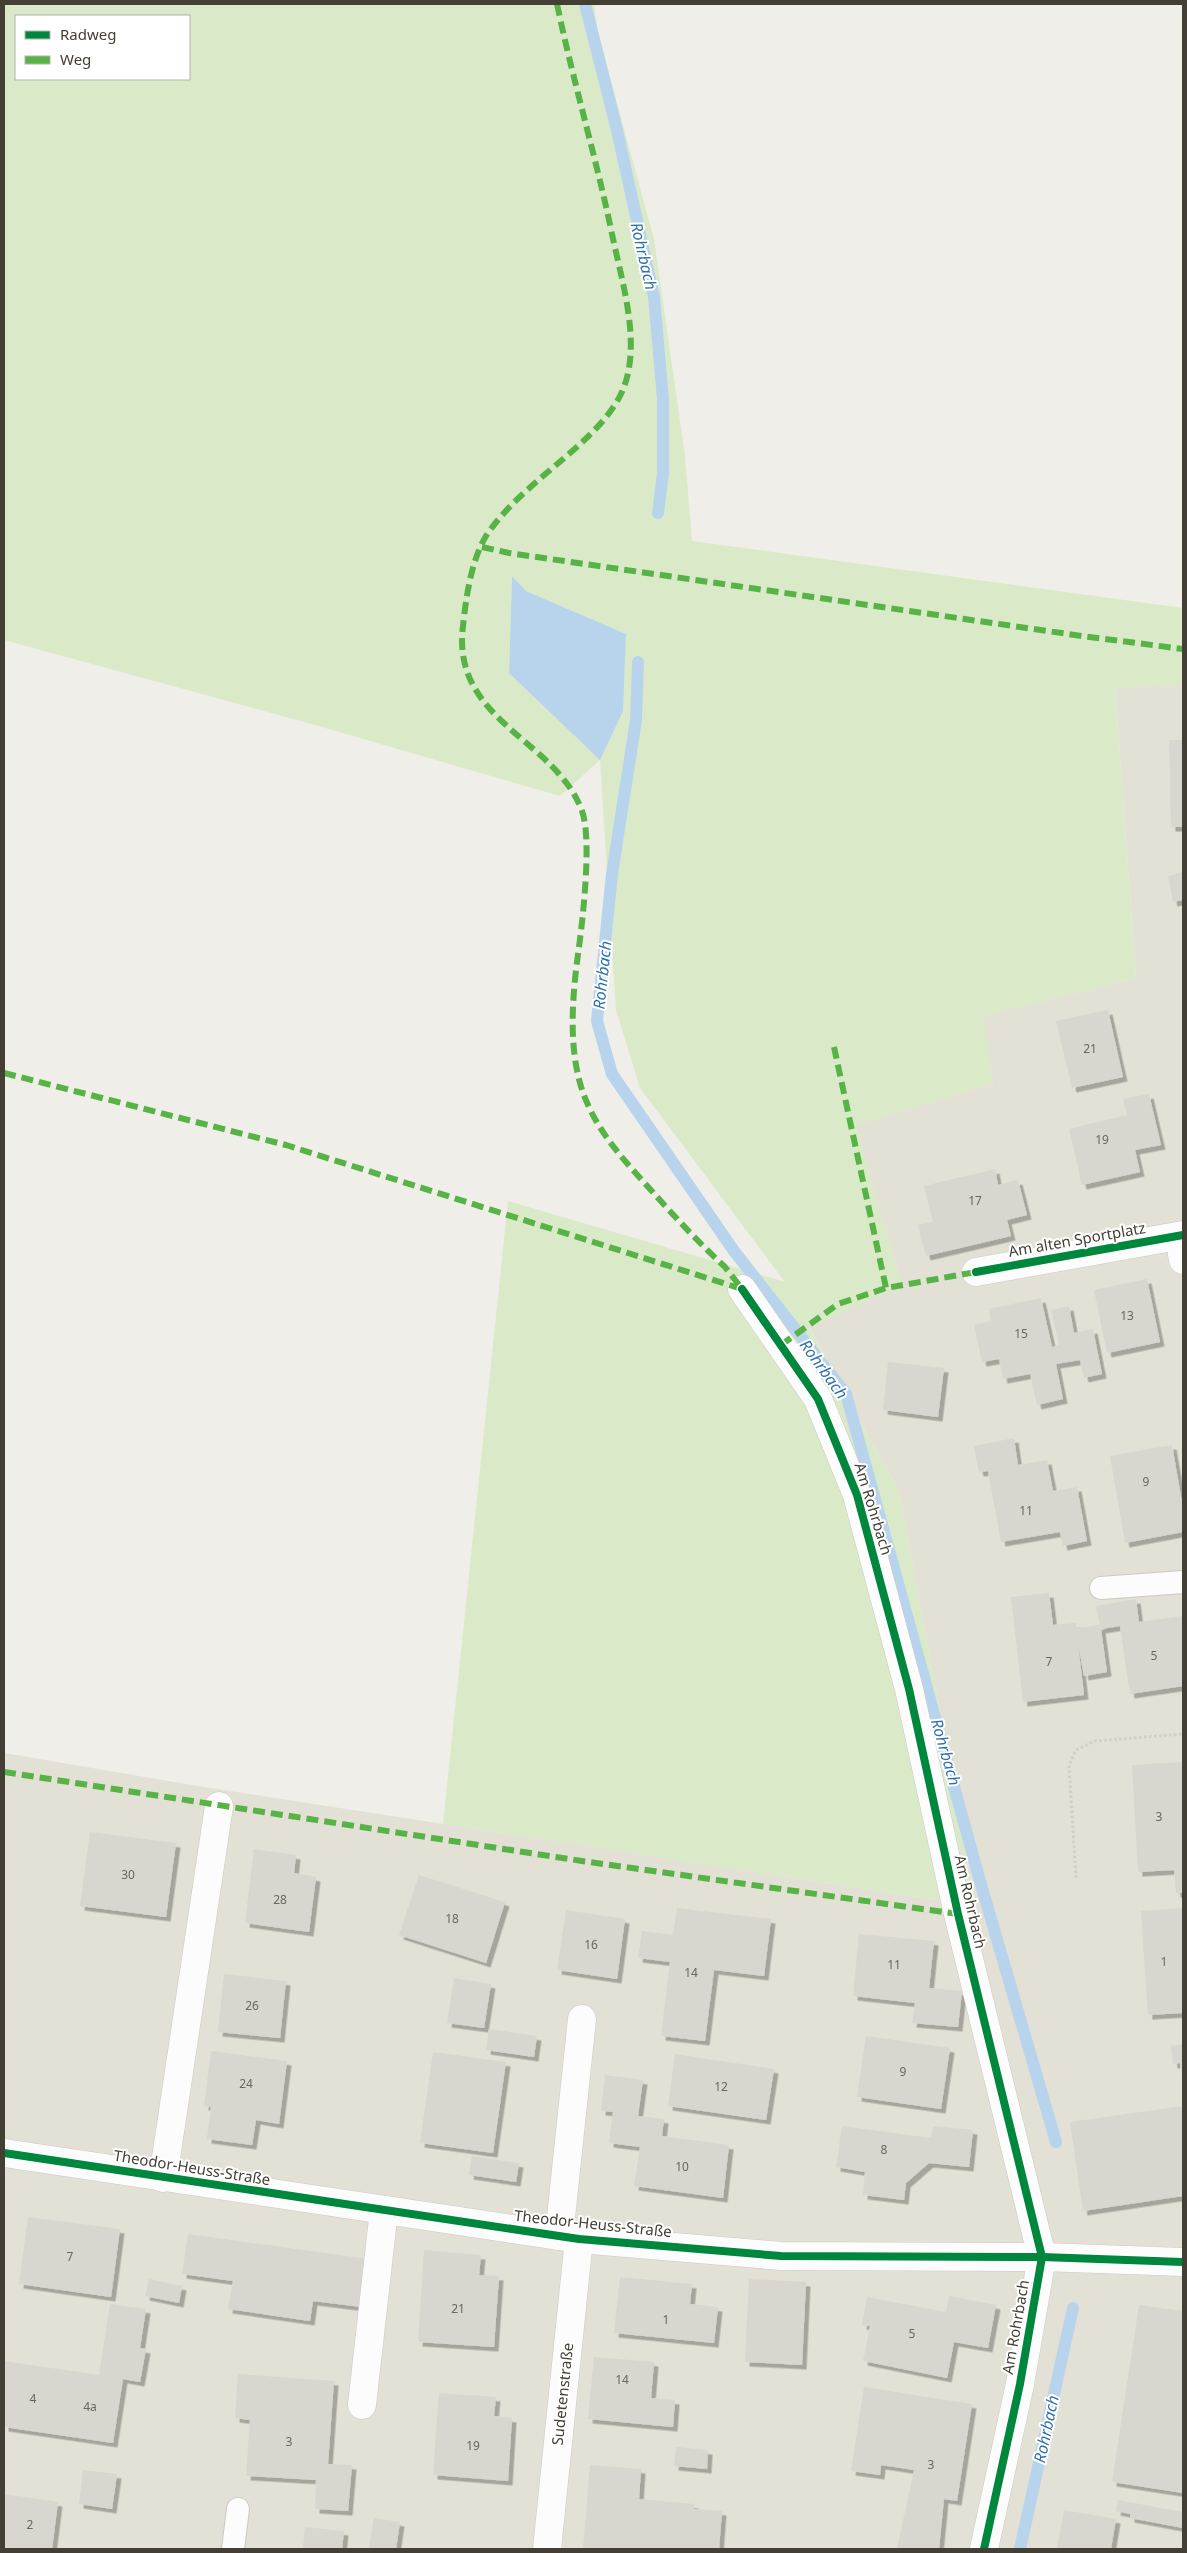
<svg xmlns="http://www.w3.org/2000/svg" width="1187" height="2553" font-family="'Noto Sans',sans-serif">
<style>
.residential{fill:#e3e0d5}
.green{fill:#daeac8;fill-rule:evenodd}
.water{fill:#b8d4ed}
.lines{fill:none;stroke-linecap:round;stroke-linejoin:round}
.stream{stroke:#b8d4ed;stroke-width:12}
.building{fill:#d9d6d0;filter:url(#shadow)}
.lane-casing{stroke:#cbcac4;stroke-width:24}
.street-casing{stroke:#cbcac4;stroke-width:29}
.path{stroke:#d0cec9;stroke-width:3;stroke-dasharray:2.5 2.5;stroke-linecap:butt}
.lane{stroke:#fdfcfc;stroke-width:22}
.street{stroke:#fdfcfc;stroke-width:28}
.quiet{stroke:#57b346;stroke-width:6;stroke-dasharray:12 6;stroke-linecap:butt}
.cycleway-casing{stroke:#fff;stroke-width:11}
.cycleway{stroke:#00873e;stroke-width:8}
.labels{text-anchor:middle;stroke-width:4;stroke-linejoin:round;paint-order:stroke}
.number-label{font-size:12px;fill:#6a665c}
.street-label{font-size:15px;fill:#443f34;stroke:#fff}
.water-label{font-size:16px;font-style:italic;fill:#2f70af;stroke:#fff}
</style>
<defs>
<filter id="shadow"><feDropShadow dx="4.5" dy="4.5" stdDeviation="0" flood-color="#0004"/></filter>
</defs>
<rect width="100%" height="100%" fill="#efeee8"/>
<polygon class="residential" points="1183,685 1183,2549 4,2549 4,1753 204,1787 976,1906 899,1492 809,1327 902,1285 855,1125 993,1084 982,1016 1136,978 1115,687"/>
<path class="green" d="M4,4H594L598,33L654,239L685,456L692,541L1183,608V685L1115,688L1136,978L983,1016L993,1084L856,1125L902,1285L809,1328L899,1492L976,1906L443,1824L508,1201L785,1282L640,1088L616,1010L600,760L560,796L315,725L4,640ZM16,16H189V79H16ZM512,576L526,591L626,634L509,673Z"/>
<polygon class="water" points="512,576 526,591 626,634 623,711 600,760 509,673"/>
<g class="lines">
<g class="stream">
<polyline points="585,4 616,126 654,297 663,399 663,473 658,513"/>
<polyline points="638,662 636,720 612,874 597,1021 612,1074 734,1251 846,1394 980,1881 1056,2142"/>
<polyline points="1020,2549 1073,2308"/>
</g>
</g>
<g class="building">
<polygon points="1169,740 1183,740 1183,827 1171,827"/>
<polygon points="1183,872 1183,900 1173,902 1168,876"/>
<polygon points="1108,1010 1123,1077 1072,1088 1056,1021"/>
<polygon points="1149,1094 1161,1145 1135,1150 1140,1172 1082,1185 1069,1129 1127,1115 1123,1099"/>
<polygon points="995,1169 998,1185 1018,1180 1027,1215 1007,1220 1011,1236 926,1256 918,1225 933,1222 924,1186"/>
<polygon points="1147,1279 1160,1342 1107,1353 1094,1290"/>
<polygon points="1041,1298 1052,1347 1059,1345 1051,1310 1069,1306 1074,1333 1093,1329 1102,1374 1084,1378 1080,1360 1056,1364 1063,1399 1037,1405 1030,1374 1003,1379 999,1359 982,1362 974,1325 991,1321 989,1309"/>
<polygon points="888,1362 944,1368 938,1417 883,1410"/>
<polygon points="1014,1438 1018,1465 1047,1460 1053,1491 1077,1487 1087,1541 1063,1546 1060,1532 1001,1542 988,1471 979,1472 974,1446"/>
<polygon points="1172,1445 1183,1508 1183,1532 1125,1543 1110,1456"/>
<polygon points="1049,1593 1053,1625 1076,1623 1076,1628 1100,1625 1096,1606 1136,1599 1139,1622 1182,1616 1183,1686 1130,1694 1120,1626 1101,1629 1107,1672 1084,1676 1078,1643 1084,1695 1023,1702 1011,1597"/>
<polygon points="1183,1762 1183,1893 1176,1893 1174,1870 1138,1872 1132,1765"/>
<polygon points="90,1832 176,1843 166,1917 80,1906"/>
<polygon points="254,1849 296,1855 294,1873 316,1877 309,1932 245,1923"/>
<polygon points="419,1875 505,1902 486,1963 399,1935"/>
<polygon points="677,1908 771,1919 764,1976 714,1970 705,2041 661,2036 670,1962 638,1958 642,1931 673,1935"/>
<polygon points="1183,1908 1183,2013 1148,2015 1141,1911"/>
<polygon points="566,1910 625,1919 617,1979 557,1970"/>
<polygon points="859,1934 934,1941 929,1988 962,1991 958,2027 912,2023 915,2003 853,1996"/>
<polygon points="224,1974 286,1981 280,2038 218,2032"/>
<polygon points="454,1978 491,1984 484,2028 447,2023"/>
<polygon points="489,2029 537,2036 534,2057 486,2050"/>
<polygon points="866,2036 950,2048 941,2109 857,2097"/>
<polygon points="1183,2044 1183,2076 1182,2076 1180,2063 1173,2064 1171,2046"/>
<polygon points="211,2051 287,2061 279,2124 256,2120 252,2145 207,2139 211,2107 204,2106"/>
<polygon points="433,2052 506,2062 493,2153 420,2143"/>
<polygon points="675,2054 774,2069 766,2120 668,2106"/>
<polygon points="605,2075 643,2080 638,2116 664,2119 662,2136 729,2145 723,2198 634,2186 640,2147 609,2143 613,2112 601,2111"/>
<polygon points="1183,2106 1183,2196 1083,2211 1070,2122"/>
<polygon points="842,2126 931,2138 933,2126 973,2130 969,2167 929,2163 906,2183 904,2200 863,2195 865,2172 836,2167"/>
<polygon points="472,2156 519,2163 516,2182 469,2175"/>
<polygon points="28,2217 120,2229 111,2297 19,2284"/>
<polygon points="188,2234 368,2259 361,2307 313,2301 310,2321 228,2309 233,2281 182,2274"/>
<polygon points="424,2250 481,2255 479,2275 499,2276 494,2347 418,2342"/>
<polygon points="620,2277 692,2284 690,2304 718,2307 714,2343 614,2333"/>
<polygon points="149,2279 182,2286 179,2303 145,2296"/>
<polygon points="749,2279 806,2282 802,2365 745,2362"/>
<polygon points="949,2296 996,2305 988,2348 954,2342 947,2378 863,2361 870,2326 862,2325 867,2297 946,2312"/>
<polygon points="110,2304 146,2309 140,2348 146,2349 140,2382 123,2379 113,2443 4,2427 4,2361 99,2375"/>
<polygon points="1139,2305 1183,2311 1183,2493 1112,2482"/>
<polygon points="594,2357 654,2362 651,2398 675,2400 673,2427 588,2419"/>
<polygon points="238,2374 334,2381 328,2464 352,2465 348,2511 315,2509 316,2480 246,2476 250,2420 235,2418"/>
<polygon points="864,2387 972,2404 957,2501 944,2499 939,2549 897,2549 914,2470 881,2465 880,2475 851,2471"/>
<polygon points="439,2393 496,2397 494,2416 512,2418 508,2481 433,2475"/>
<polygon points="676,2447 708,2450 707,2469 674,2466"/>
<polygon points="590,2465 641,2469 639,2499 694,2504 694,2509 722,2511 719,2549 583,2549"/>
<polygon points="83,2470 117,2474 112,2509 79,2504"/>
<polygon points="4,2494 58,2502 52,2549 4,2549"/>
<polygon points="1118,2500 1183,2512 1183,2528 1130,2518 1130,2514 1116,2511"/>
<polygon points="1064,2510 1116,2519 1111,2549 1057,2549"/>
<polygon points="374,2518 400,2522 396,2549 369,2548"/>
<polygon points="305,2527 344,2531 342,2549 303,2549"/>
</g>
<g class="lines">
<g class="lane-casing">
<g id="lane">
<polyline points="1101,1588 1183,1582"/>
<polyline points="233,2549 238,2509"/>
</g>
</g>
<g class="street-casing">
<g id="street">
<polyline points="1179,1236 1183,1260"/>
<polyline points="976,1272 1183,1235"/>
<polyline points="742,1289 818,1399 857,1495 909,1689 958,1914 1042,2257 1020,2384 984,2549"/>
<polyline points="4,2153 579,2239 781,2256 1042,2257 1183,2262"/>
<polyline points="163,2178 219,1806"/>
<polyline points="559,2236 582,2019"/>
<polyline points="362,2405 384,2210"/>
<polyline points="547,2549 579,2239"/>
</g>
</g>
<polyline class="path" points="1076,1878 1069,1765 1076,1750 1095,1741 1183,1734"/>
<use href="#lane" class="lane"/>
<use href="#street" class="street"/>
<g class="quiet">
<path d="M557,4C573,81 596,157 612,234C622,283 644,349 620,396C607,421 583,442 562,460C536,482 505,507 486,536C471,561 466,598 463,626C451,721 556,739 582,811C592,838 583,917 579,947C573,990 568,1040 580,1083C592,1126 621,1157 650,1189C674,1216 699,1243 725,1267L742,1289"/>
<polyline points="482,547 509,553 1082,636 1183,649"/>
<polyline points="834,1047 886,1288"/>
<polyline points="4,1073 286,1145 742,1289"/>
<polyline points="781,1345 838,1304 886,1288 976,1272"/>
<polyline points="4,1772 582,1861 958,1914"/>
</g>
<g class="cycleway-casing">
<g id="cycleway">
<polyline points="976,1272 1183,1235"/>
<polyline points="742,1289 818,1399 857,1495 909,1689 958,1914 1042,2257 1020,2384 984,2549"/>
<polyline points="4,2153 579,2239 781,2256 1042,2257 1183,2262"/>
</g>
</g>
<use href="#cycleway" class="cycleway"/>
</g>
<g class="labels">
<g class="number-label">
<text x="1090" y="1053">21</text>
<text x="1102" y="1144">19</text>
<text x="975" y="1205">17</text>
<text x="1127" y="1320">13</text>
<text x="1021" y="1338">15</text>
<text x="1146" y="1486">9</text>
<text x="1026" y="1515">11</text>
<text x="1154" y="1660">5</text>
<text x="1049" y="1666">7</text>
<text x="1159" y="1821">3</text>
<text x="128" y="1879">30</text>
<text x="280" y="1904">28</text>
<text x="452" y="1923">18</text>
<text x="591" y="1949">16</text>
<text x="1164" y="1966">1</text>
<text x="894" y="1969">11</text>
<text x="691" y="1977">14</text>
<text x="252" y="2010">26</text>
<text x="903" y="2076">9</text>
<text x="246" y="2088">24</text>
<text x="721" y="2091">12</text>
<text x="884" y="2154">8</text>
<text x="682" y="2171">10</text>
<text x="70" y="2261">7</text>
<text x="458" y="2313">21</text>
<text x="666" y="2324">1</text>
<text x="912" y="2338">5</text>
<text x="622" y="2384">14</text>
<text x="33" y="2403">4</text>
<text x="90" y="2411">4a</text>
<text x="289" y="2446">3</text>
<text x="473" y="2450">19</text>
<text x="931" y="2469">3</text>
<text x="30" y="2529">2</text>
</g>
<g class="street-label">
<text transform="translate(1077 1240) rotate(-10)" y="5">Am alten Sportplatz</text>
<text transform="translate(873 1509) rotate(73)" y="5">Am Rohrbach</text>
<text transform="translate(970 1902) rotate(77)" y="5">Am Rohrbach</text>
<text transform="translate(192 2168) rotate(9)" y="5">Theodor-Heuss-Straße</text>
<text transform="translate(593 2224) rotate(6)" y="5">Theodor-Heuss-Straße</text>
<text transform="translate(1016 2327) rotate(-80)" y="5">Am Rohrbach</text>
<text transform="translate(563 2394) rotate(-84)" y="5">Sudetenstraße</text>
</g>
<g class="water-label">
<text transform="translate(644 256) rotate(77)" y="6">Rohrbach</text>
<text transform="translate(602 975) rotate(-84)" y="6">Rohrbach</text>
<text transform="translate(824 1369) rotate(54)" y="6">Rohrbach</text>
<text transform="translate(946 1752) rotate(74)" y="6">Rohrbach</text>
<text transform="translate(1046 2429) rotate(-78)" y="6">Rohrbach</text>
</g>
</g>
<rect width="1187" height="2553" fill="none" stroke="#443f34" stroke-width="10"/>
<rect x="15" y="15" width="175" height="65" fill="#ffffff" stroke="#b4b2ae"/>
<rect x="25" y="31" width="25" height="8" fill="#00873e" stroke="#b4b2ae"/>
<text x="60" y="40" font-size="15" fill="#443f34">Radweg</text>
<rect x="25" y="56" width="25" height="8" fill="#57b346" stroke="#b4b2ae"/>
<text x="60" y="65" font-size="15" fill="#443f34">Weg</text>
</svg>
